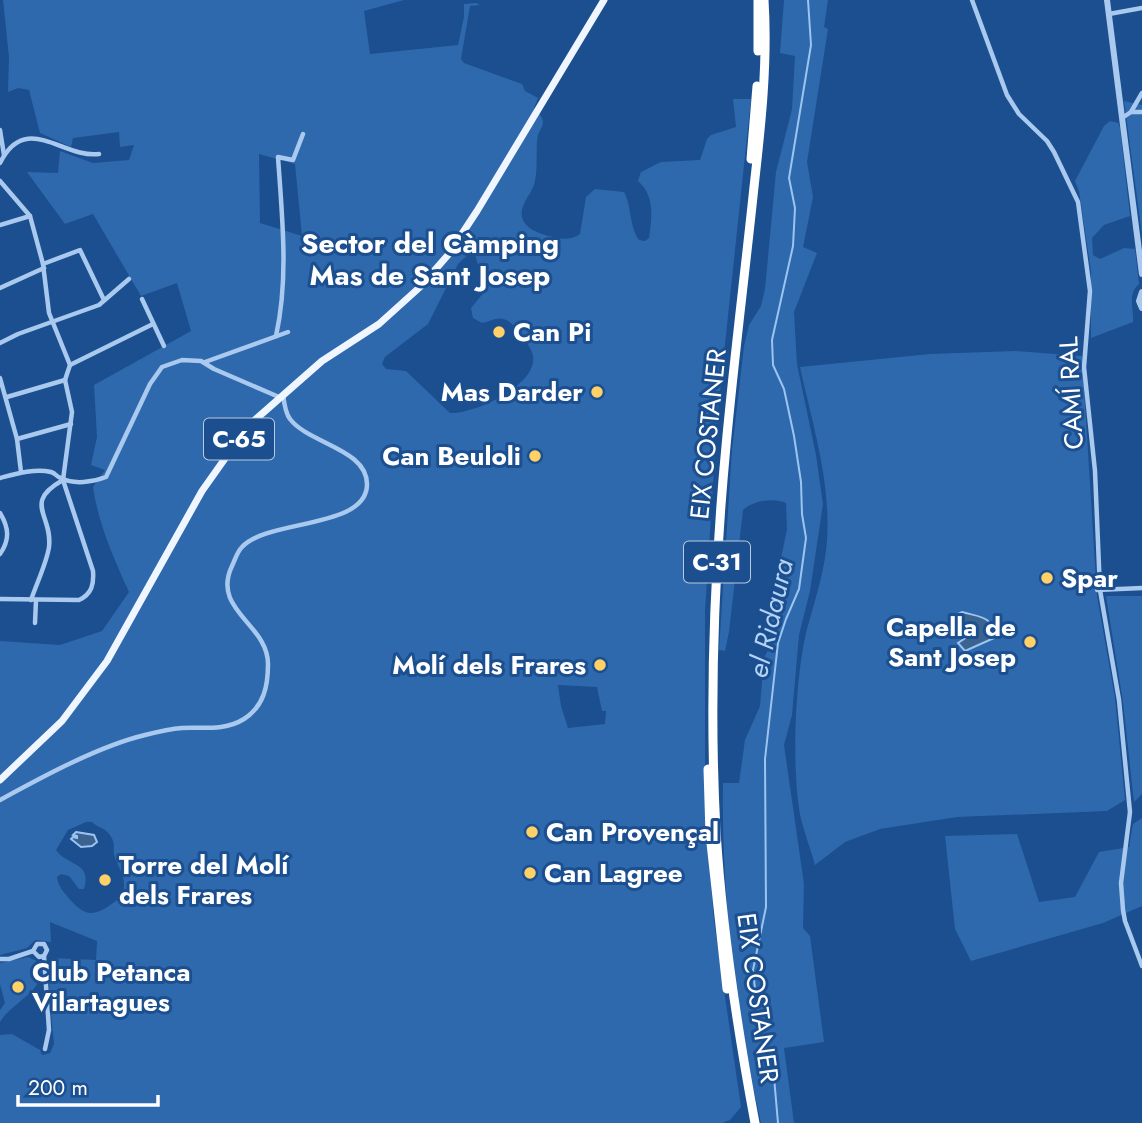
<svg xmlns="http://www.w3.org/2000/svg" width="1142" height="1123" font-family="Jost,sans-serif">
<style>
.green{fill:#2e69ad;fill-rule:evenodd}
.water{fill:#3c6290;stroke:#9cc4f0;stroke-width:2}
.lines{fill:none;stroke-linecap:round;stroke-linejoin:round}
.stream{stroke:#9cc4f0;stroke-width:2}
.minor{stroke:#a9c9ee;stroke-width:4.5}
.tertiary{stroke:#a9c9ee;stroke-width:6}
.primary{stroke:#f0f6ff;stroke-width:7}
.motorway{stroke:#fff;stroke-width:9}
.poi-dot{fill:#ffd166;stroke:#1b4f8f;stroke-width:2.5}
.labels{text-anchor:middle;stroke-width:6;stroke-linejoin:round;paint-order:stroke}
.shield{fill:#1b4f8f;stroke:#bbcadd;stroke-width:2}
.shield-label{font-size:24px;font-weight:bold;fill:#fff}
.poi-label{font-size:26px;font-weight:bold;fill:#fff;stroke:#1b4f8f;text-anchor:start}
.street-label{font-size:26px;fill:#fff;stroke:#1b4f8f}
.neighbourhood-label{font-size:28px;font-weight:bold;fill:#fff;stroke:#1b4f8f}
.water-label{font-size:28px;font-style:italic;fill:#b5d3f5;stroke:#1b4f8f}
</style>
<rect width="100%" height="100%" fill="#1b4f8f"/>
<g class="green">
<path d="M3,0H404L364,11L370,54L458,45L464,17V4L476,3L480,5L470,6L461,59L464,63L522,84L525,91L538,98L534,108C551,125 539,124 537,141C536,155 538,171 534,185C532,191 527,197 524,204C515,224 534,232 549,236C560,239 570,241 580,234L586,197L595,189L624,192C632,207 629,226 639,240L645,241L649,238C652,217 655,196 638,181L641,172L661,162L700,160L707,139L711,135L736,127L733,99H751L717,420L705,611V808L714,921L741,1107L730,1120L722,1123H0V1035L12,1034L40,1050L42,1055L50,1053L54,1044L49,993L51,958L96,960L97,941L50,922L51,942L35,940L27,948L0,955V641L60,645L102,631L129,592C114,559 98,523 93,487L105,470L91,465L97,437L94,385L191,331L177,283L141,296L93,214L65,224L27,172L58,173L60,151L93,163L129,160L134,145L120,147L119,132L73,138L71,147L40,133L29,90L18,88L8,92L9,57ZM259,154L295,164L302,236L260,223ZM470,253L475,254L485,291L471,308L473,318L482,323C489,322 496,317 503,319C511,320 518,331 522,337C526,342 532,349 533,356C538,385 474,414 450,413L406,371L386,369L382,364L385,357L428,324L458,264ZM558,685L597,687L602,711H606L605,724L568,728L561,706ZM86,822H92C97,827 105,828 109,834C116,843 113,845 114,854C115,863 124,871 124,885C124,894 119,899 113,903C92,919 83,915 67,896C62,890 58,885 57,877L61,874L69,876L79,889H84C92,861 68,867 56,850L68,830Z"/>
<path d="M784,0H828L824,27L828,29L807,162L813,197L803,247L817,253L794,312L797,364L816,455L823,504L810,591L799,635L792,715L784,745L804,884L803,928L810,936L824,1042L784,1048L794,1123H761C736,1012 721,897 723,783H739L745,740L760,706L764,658L768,650L769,617L787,529L786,503C774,497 753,501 743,510L729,632L725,651L719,650L732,450L744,346L749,325L761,306L765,289L776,172L792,109L795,56L780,53Z"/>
<polygon points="1124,101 1142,105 1142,234"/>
<path d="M1110,121L1118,123L1120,128L1130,216L1104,225L1092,238L1093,255L1100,259L1124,248L1135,249L1139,284C1127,295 1134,308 1133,322L1091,338V271L1079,191L1075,181L1104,126Z"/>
<path d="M1015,351L1082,356L1097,596L1115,698L1125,800L1107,811L957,817L880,829L845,842L815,865C811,850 805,835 801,819C791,771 795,681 806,633C814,602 825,572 827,540C831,481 812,423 800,367L930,354Z"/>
<polygon points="1106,596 1142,596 1142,794 1134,802 1123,702"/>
<polygon points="1142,818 1142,906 1103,923 971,961 955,929 945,836 1017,834 1039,902 1075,897 1099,852 1129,847 1133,824"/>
<path d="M28,957L41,963C48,990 11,1003 0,1022V1010L5,1003L0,984V963Z"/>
</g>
<g class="water">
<path d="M962,612C978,617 994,615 994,638L965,651L958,643L967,637L957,633L958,626L955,619L956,615Z"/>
<polygon points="76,832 94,835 97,842 92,846 81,847 71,839 73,837 77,838 77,836 73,835"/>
</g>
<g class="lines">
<polyline class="stream" points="778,1123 774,1077 757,1008 753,970 766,907 765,759 778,643 786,619 799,589 806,538 802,514 801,482 794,436 784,389 773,365 772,340 793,246 795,208 789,178 811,45 808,0"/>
<g class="minor">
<polyline points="972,0 1007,95 1019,114 1047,141 1054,152 1078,202 1090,291 1084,367 1095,471 1100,590 1119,700 1130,812 1121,883 1123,910 1125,921 1142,966"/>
<polyline points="1109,14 1142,8"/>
<polyline points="1131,112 1142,112"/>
<polyline points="1122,118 1131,112 1142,93"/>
<polyline points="0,130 4,155"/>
<path d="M0,163C26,111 63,159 99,154"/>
<polyline points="0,181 30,216 43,264 49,313 70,365 65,380"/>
<polyline points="0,225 30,216"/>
<polyline points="43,264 80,250 104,300"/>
<polyline points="0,288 44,268"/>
<polyline points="142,299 164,346"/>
<path d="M276,336C289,278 282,216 278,157L293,160L303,134"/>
<polyline points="0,343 18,334 99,305 129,279"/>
<polyline points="205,362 288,332"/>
<polyline points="70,365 153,324"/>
<polyline points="0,378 17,439 21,472"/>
<polyline points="7,397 65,380"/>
<polyline points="17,439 71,424"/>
<path d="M0,478C15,474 35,468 51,472C57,474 55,476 61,478C74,485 93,482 106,477L150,384L162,367L182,360L201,361L214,369L279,397"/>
<path d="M0,513C9,528 10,540 0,554"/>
<polyline points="1097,590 1142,588"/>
<path d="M0,599L79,600C92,594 94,584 93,571L63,480L72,412L65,380"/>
<path d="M31,600C36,585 47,562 49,547C53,515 22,503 63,480"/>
<polyline points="35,623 36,600"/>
<path d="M0,800C42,777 99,746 145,735C157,732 170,729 182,728C202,727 225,731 244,719C264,706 268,686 268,664C268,624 211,610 232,566C235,560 237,552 242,547C267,519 366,529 367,485C368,449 309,444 290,419C285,413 284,402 283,394"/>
<polyline points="33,951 37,944 44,944 47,950 44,956 49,1030 45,1049"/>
<polyline points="33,951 39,957 44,956"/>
<polyline points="0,959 9,959 33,951"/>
</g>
<g class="tertiary">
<polyline points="1107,0 1142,274"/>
<polyline points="1142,292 1139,301 1142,308"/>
</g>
<polyline class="primary" points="0,780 62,721 107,661 202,491 248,426 322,361 379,324 420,287 448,255 477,211 604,0"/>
<g class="motorway">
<polyline points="758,0 758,51"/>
<polyline points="751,159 757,86"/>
<polyline points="708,769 710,834 727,989"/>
<path d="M755,1123C737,1027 722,928 716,831C709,703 714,574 726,446C734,359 745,273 754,187C761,125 768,62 764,0"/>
</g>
</g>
<g class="poi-dot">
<circle cx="499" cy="332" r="7"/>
<circle cx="597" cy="392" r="7"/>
<circle cx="535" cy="456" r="7"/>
<circle cx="1047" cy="578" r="7"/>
<circle cx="1030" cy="642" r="7"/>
<circle cx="600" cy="665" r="7"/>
<circle cx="532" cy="832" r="7"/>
<circle cx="530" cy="873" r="7"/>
<circle cx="105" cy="880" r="7"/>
<circle cx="18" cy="987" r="7"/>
</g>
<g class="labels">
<g class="shield">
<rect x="204" y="418.5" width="70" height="41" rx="5"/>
<rect x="684" y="541.5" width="66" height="41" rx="5"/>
</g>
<g class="shield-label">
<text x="239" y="447">C-65</text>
<text x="717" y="570">C-31</text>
</g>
<g class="poi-label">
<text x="513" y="341">Can Pi</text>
<text x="583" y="401" text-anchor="end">Mas Darder</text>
<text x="521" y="465" text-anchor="end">Can Beuloli</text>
<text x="1061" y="587">Spar</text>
<text x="1016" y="636" text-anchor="end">Capella de<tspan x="1016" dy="30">Sant Josep</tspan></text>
<text x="586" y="674" text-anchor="end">Molí dels Frares</text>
<text x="546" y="841">Can Provençal</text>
<text x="119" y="874">Torre del Molí<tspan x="119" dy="30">dels Frares</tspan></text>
<text x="544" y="882">Can Lagree</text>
<text x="32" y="981">Club Petanca<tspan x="32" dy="30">Vilartagues</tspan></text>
</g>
<g class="street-label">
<text transform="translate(1071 393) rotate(-93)" y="9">CAMÍ RAL</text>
<text transform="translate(708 434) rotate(-84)" y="9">EIX COSTANER</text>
<text transform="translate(758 998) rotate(82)" y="9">EIX COSTANER</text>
</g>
<g class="neighbourhood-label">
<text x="430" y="253">Sector del Càmping<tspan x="430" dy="32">Mas de Sant Josep</tspan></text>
</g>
<g class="water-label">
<text transform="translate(770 618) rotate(-77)" y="10">el Ridaura</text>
</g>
</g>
<path d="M18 1095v10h140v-10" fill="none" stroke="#ffffff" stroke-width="3.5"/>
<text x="28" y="1095" font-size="21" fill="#ffffff" stroke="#1b4f8f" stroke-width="5" paint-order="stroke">200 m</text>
</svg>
